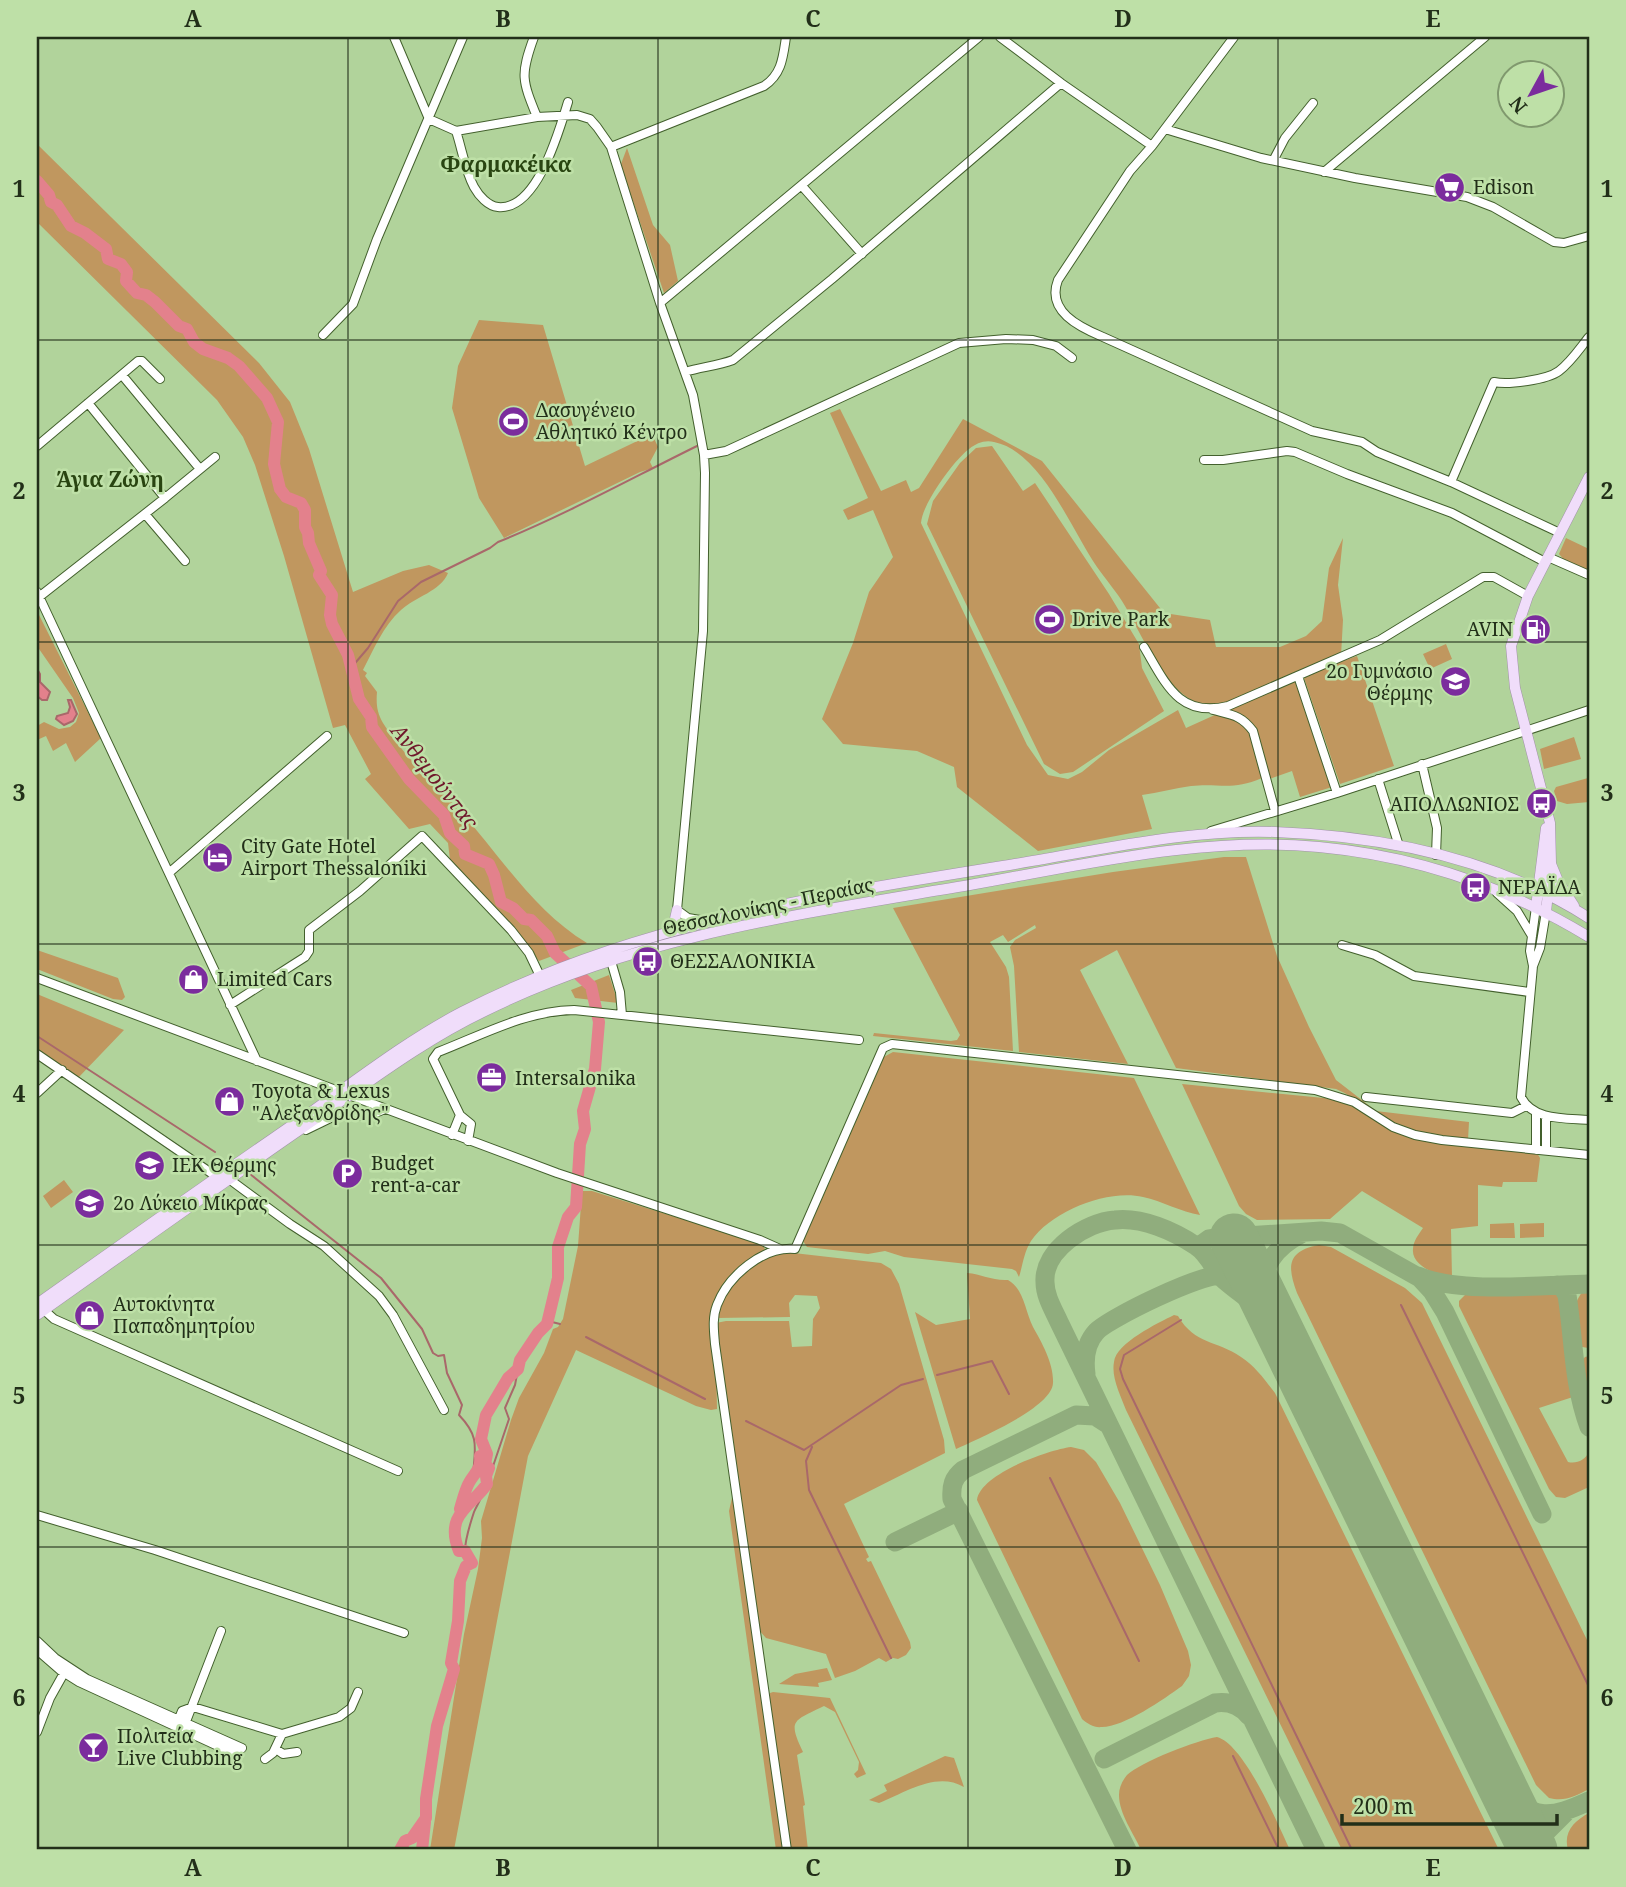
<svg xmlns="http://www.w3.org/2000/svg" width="1626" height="1887" font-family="'Noto Serif',serif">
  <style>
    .green { fill: #c0975f }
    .water { fill: #e3818c; stroke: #a9686a; stroke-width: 2 }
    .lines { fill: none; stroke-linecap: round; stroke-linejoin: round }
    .stream { stroke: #a9686a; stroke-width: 2 }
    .river { stroke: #e3818c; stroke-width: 12 }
    .taxiway { stroke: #90ad7d; stroke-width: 19 }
    .runway { stroke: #90ad7d; stroke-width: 49 }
    .minor-casing { stroke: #43602d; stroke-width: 10 }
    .major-casing { stroke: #a192a9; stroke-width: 11 }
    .minor { stroke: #fff; stroke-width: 8 }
    .major { stroke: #f0ddfa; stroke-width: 10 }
    .grid { fill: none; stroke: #222f19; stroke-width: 2; stroke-opacity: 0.55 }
    .labels { text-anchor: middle; stroke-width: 5; stroke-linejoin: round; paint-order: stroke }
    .poi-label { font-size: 19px; fill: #222f19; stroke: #bee0a7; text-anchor: start }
    .street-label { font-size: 19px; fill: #222f19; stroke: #bee0a7 }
    .neighbourhood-label { font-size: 21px; font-weight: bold; fill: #294511; stroke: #bee0a7 }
    .water-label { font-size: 21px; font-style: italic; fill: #6f182b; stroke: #bee0a7 }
    .neatline { fill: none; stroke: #222f19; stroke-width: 2.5 }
    .grid-label { font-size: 23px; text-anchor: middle; font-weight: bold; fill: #222f19 }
  </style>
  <rect width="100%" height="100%" fill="#b1d39b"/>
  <!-- green -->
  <path class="green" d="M37,144L259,363L290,402L309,449L353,592L403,571L429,565L448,573C441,591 415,597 401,610C383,626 374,649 363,670L367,673L365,676L377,692C376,704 377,713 383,723C404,757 434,783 461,812C501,857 535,912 587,943L539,961L514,928L450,860L448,843L430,824L409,829L365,779L371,774L345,725L333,728L284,556L255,465L243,437L217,400L37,222Z
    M627,148L653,225L670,245L678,281L664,293L623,172L621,164Z
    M479,320L543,325L585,466L652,434L658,447L650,462L653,468L640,472L504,538L479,498L452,408L458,366Z
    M840,409L881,491L906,480L911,492L919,488L963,419L1042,461L1164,613L1210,620L1216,647H1280L1306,636L1322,621L1329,568L1343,538L1338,585L1343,620L1341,656L1224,705C1209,706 1196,705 1184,695C1157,674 1142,635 1125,606C1117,592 1106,580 1097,567C1072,531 1041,451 994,442C977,438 965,452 954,464C943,477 922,507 921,523L1027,745L1048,775L1068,779L1082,772L1109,750L1178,710L1186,728L1217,714L1244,722L1251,732L1262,778C1232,791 1220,783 1191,786C1175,788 1158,793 1142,795L1152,829L1038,851L957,787L954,767L917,751L843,744L822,719L853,643L869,592L893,557L873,510L848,520L843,510L868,498L830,413Z
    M992,446L1023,491L1035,483L1109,594L1139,644L1142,668L1164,711L1073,772L1060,774L1044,764L927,524L933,501L960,463L976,448Z
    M1566,538L1589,549V572L1566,562L1559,554Z
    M37,611L101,738L75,762L66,743L53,751L46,736L37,740V726L44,722L59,729L70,727L76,722L79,713L73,698L37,646Z
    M1446,644L1452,659L1430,669L1423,654Z
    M1357,656L1394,766L1340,784L1303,675Z
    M1299,679L1332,787L1300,797L1292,771L1269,779C1261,750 1260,716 1225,710Z
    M1574,737L1581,759L1544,769L1540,749Z
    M1588,778L1589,802L1567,804L1557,801L1554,791L1556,787Z
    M1224,857H1246L1277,956L1309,1027L1336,1080L1376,1111L1469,1122L1468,1140C1446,1138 1418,1137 1397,1126C1376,1116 1358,1098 1336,1089L1176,1068L1117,950L1080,970L1128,1064L1019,1052L1014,966L1010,947L1015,940L1036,928L1035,925L1008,942L1003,935L990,942L1006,967L1009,977L1013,1051L873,1036L874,1033L951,1041L957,1040L960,1035L893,908L1113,872Z
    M37,950L118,978L125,997L122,1000L113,999L37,969Z
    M609,975L618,1003L575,998L571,990Z
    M37,994L124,1030L78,1078L37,1051Z
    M893,1052L1134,1078L1200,1215C1181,1212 1162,1201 1143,1197C1107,1189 1052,1211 1031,1241C1024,1252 1023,1264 1019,1277L1016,1271L1012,1269L904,1257L885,1251L868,1254L807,1247L803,1241L882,1058Z
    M1182,1084L1334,1099L1346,1101L1404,1136L1537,1153L1540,1158L1537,1182H1503L1502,1187L1478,1185V1226L1451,1229L1452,1277C1438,1276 1411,1266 1413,1249C1413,1241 1419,1234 1423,1228L1362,1191L1330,1219L1257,1220L1246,1214L1239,1206Z
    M64,1180L73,1192L51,1208L43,1196Z
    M582,1191H592L608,1196L763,1244L765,1250L715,1301L717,1409L711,1410L696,1406L576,1350L528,1456L454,1850H430L464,1634L478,1569L482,1538L481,1521L511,1420L519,1398L544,1353L553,1329L558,1327L563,1319L578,1246Z
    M1514,1223L1515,1238H1490V1224Z
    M1544,1223V1237L1520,1238V1224Z
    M1319,1245L1331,1247L1405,1288L1422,1303L1589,1644V1789C1575,1796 1565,1802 1549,1798L1536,1785L1297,1293C1287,1266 1287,1251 1319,1245Z
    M785,1252L881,1263L891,1269L899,1284L944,1440L945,1453L844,1504L869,1557L866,1559L868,1562L871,1561L910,1642L911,1648L906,1655L898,1659L893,1658L886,1662L879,1658L855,1671L835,1678L826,1654L766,1638L759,1630L718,1344L716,1323L726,1321H789L792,1347L812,1346L813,1319L820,1308L817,1296L795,1295L789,1303L790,1317L717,1318C722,1288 755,1257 785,1252Z
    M967,1273C982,1274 992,1281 1008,1280C1024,1289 1025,1311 1033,1327C1042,1343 1054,1364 1053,1383C1052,1408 977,1439 956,1449L915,1312L936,1325L970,1319Z
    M1560,1291L1564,1298L1569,1358L1576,1396L1539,1408L1568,1462C1577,1464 1585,1460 1589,1452V1487L1565,1498L1556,1497L1549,1489L1459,1306V1301L1467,1293Z
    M1583,1291H1589V1352L1588,1348L1577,1346C1569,1329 1571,1306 1583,1291Z
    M1174,1315L1178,1316C1195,1345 1217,1340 1241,1357C1255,1366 1265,1380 1275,1393L1499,1850H1342L1126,1410C1121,1396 1111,1378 1114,1362C1116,1343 1158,1323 1174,1315Z
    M1589,1356V1409L1579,1364L1585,1357Z
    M1071,1447L1084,1450L1096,1462L1120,1503L1160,1585L1188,1651L1191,1665L1189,1676L1182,1686C1164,1699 1124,1727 1102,1727C1094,1728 1088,1724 1082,1719L977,1500C980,1474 1048,1450 1071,1447Z
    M734,1489L783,1850H776L729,1511Z
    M827,1668L832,1680L818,1683L819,1687L779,1684L795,1674Z
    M773,1692L830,1698L866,1774L857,1778L854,1774L858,1770L859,1762L835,1712L824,1706C794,1721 787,1719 803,1752L797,1755L805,1805L803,1806L808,1850H789L768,1698L770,1693Z
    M1217,1737C1244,1744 1278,1824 1290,1850H1141C1134,1834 1119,1814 1119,1795C1119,1788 1122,1781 1127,1775C1141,1762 1197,1740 1217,1737Z
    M945,1756L954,1758L964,1787C937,1771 906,1792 879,1803L869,1800L887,1791L884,1785Z
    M1589,1813V1850H1568C1563,1832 1574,1821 1589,1813Z"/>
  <!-- water -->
  <path class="water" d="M37,669L40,674V682L50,692L47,700H42L37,696Z
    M68,700H71L77,714L73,721L64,725L56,719L57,716L68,713L70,707Z"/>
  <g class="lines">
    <!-- stream -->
    <path class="stream" d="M350,669L368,648L398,601L421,582L490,548L498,542C565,515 632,478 697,446
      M37,1036L215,1152
      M250,1174L381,1278L422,1329L433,1353L438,1356L444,1355L447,1373L462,1405L459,1415C480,1437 475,1447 473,1476
      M1401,1305L1589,1687
      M1181,1320L1124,1355L1120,1369L1123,1379L1352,1850
      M547,1324L552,1322L560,1324
      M586,1337L705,1399
      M937,1375L992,1361L1009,1394
      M746,1421L804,1450L901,1385L923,1379
      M812,1447L806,1461L809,1490L891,1658
      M1050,1478L1139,1661
      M487,1484L509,1419L505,1408L515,1385L518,1369
      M465,1551C465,1539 470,1524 474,1512C477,1504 482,1500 482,1491
      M1233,1756L1279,1850"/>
    <!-- river -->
    <path class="river" d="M37,181L49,195L51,202L57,205L71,226L85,233L106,249L108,259L121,264L127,272L126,281L137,293L146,295L155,302L179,326L187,329L194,342L203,349L228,358L239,366L267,398L278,422L274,464L280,489L286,497L301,503L305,510V527L308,533L309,543L321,571L319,575L332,595L330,615L332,624L348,655L359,699L371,717L372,727L409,779L444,815L450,833L464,846L465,854L489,864L494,875L501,902L513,908L524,919L531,920L547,936L555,953L591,986L599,1022L595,1069L583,1111L585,1129L580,1144L576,1207L568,1217L558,1247V1278L547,1324L538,1333L520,1360L518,1369L508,1378L486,1415L481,1439L487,1454L485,1464L489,1468L486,1476L487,1484C472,1506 444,1514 459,1551H465L472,1563L466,1566L460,1581L458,1621L451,1663L454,1669L437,1726L426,1799V1818L412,1838L405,1841L400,1850
      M460,1509C462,1502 464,1494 467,1487C472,1474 482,1471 480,1456
      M422,1850L425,1822"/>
    <!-- taxiway -->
    <path class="taxiway" d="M1198,1247L1209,1239L1216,1238L1321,1231L1340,1233L1420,1278L1432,1291L1445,1312L1542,1514
      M1418,1276C1460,1294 1542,1285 1589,1284
      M1557,1285L1563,1288L1567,1295C1574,1340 1573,1384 1589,1427
      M1263,1298C1260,1267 1275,1247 1301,1234
      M1288,1349C1276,1331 1263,1314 1248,1299C1239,1291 1227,1284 1219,1275C1212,1265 1207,1253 1196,1246C1174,1231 1142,1217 1115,1220C1086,1222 1043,1250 1045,1282C1045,1296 1053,1309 1059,1322L1316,1850
      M1086,1374C1084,1359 1085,1344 1096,1332C1107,1319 1204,1272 1220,1276
      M1109,1425L1095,1416L1076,1415L963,1470C953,1478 951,1486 952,1499L1127,1850
      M895,1542L959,1511
      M1104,1759L1215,1703C1229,1701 1240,1705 1249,1716
      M1504,1789C1534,1822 1552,1818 1589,1801
      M1538,1850L1545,1833L1565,1813"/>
    <!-- runway -->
    <path class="runway" d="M1234,1238L1533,1850"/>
    <defs>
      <path id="minor" d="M394,37L429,119L456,131L537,117L577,115L590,119L597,127L611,147L660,303L693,395L704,455L705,473L703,631L677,910L688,918L706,921
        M534,37C520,75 522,80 537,117
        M1000,37L1061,83L1152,146
        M1234,37L1152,146L1130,171L1058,280C1046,311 1079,327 1103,337L1312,431L1362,442L1377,452L1451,482L1560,533
        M1165,129L1261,158L1355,178L1467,197L1493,207L1554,242L1564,243L1589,236
        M456,131C462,149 465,171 474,187C479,196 488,206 498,207C537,211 559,131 568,102
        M611,147L764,86C782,74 783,57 786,37
        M1274,159L1285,138L1313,103
        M1324,172L1485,37
        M802,186L862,254
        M660,303L979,37
        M323,335L353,304L377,239L463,37
        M685,372C701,367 717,366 733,360L832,279L1061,83
        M122,375L200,469
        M37,446L138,361H142L160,379
        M704,455L726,451L959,343L1006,339L1033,340L1056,346L1072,358
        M1204,460H1223L1287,451L1295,452L1347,474L1452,513L1545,562
        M1451,482L1494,382C1508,385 1547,380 1559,371C1571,362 1580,348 1589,337
        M165,498L215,457
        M145,514L185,561
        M1548,557L1589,575
        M37,592L257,1061
        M39,597L165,498L88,403
        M1144,647C1166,684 1179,718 1228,706L1380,640L1483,577H1494L1528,596
        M1298,676L1337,793
        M1213,710C1232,715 1241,715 1253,731L1275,811
        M1422,764L1437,828L1436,855
        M1378,779L1399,846
        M1211,831L1337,793L1589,710
        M170,872L327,736
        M1497,893L1517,911L1532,936
        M1536,907L1530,951L1533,966L1521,1097C1533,1121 1566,1118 1589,1120
        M1342,945L1375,955L1414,976L1529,992
        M611,961L620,992L622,1015
        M1533,966L1540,948L1546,912
        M37,978L557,1173L760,1240L780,1249
        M230,1005L305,957L309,951V930L360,891L422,836L511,930L529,953L540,976
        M37,1054L217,1177
        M37,1093L62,1070
        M1366,1097L1512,1113L1526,1106
        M460,1115L471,1124L468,1141
        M1546,1116V1150
        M306,1130L343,1112L366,1117L385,1109
        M452,1135L460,1115L433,1059L438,1052C482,1035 525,1011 574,1010L859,1040
        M1536,1150V1113
        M229,1179L290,1224L324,1246L379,1296L393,1315L444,1410
        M44,1310L54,1319L398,1471
        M37,1515L155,1550L404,1633
        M37,1641L55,1658L87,1679L242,1748
        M37,1650L60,1670L79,1682L231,1752L242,1748
        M178,1721L182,1711L193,1707L282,1734
        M185,1724L221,1631
        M37,1732L50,1698L64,1673
        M276,1749L283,1754L297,1752
        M265,1759L273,1753L282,1734L339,1717L351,1708L358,1692
        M787,1850L715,1344C714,1331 712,1318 717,1305C728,1276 763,1246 795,1249L883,1048L892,1044L1315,1090L1354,1102L1393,1127L1415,1135L1442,1140L1589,1155"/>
      <path id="major" d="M1551,864L1558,881L1574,906
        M1536,907L1546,828
        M1546,912L1551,863L1550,823L1515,688L1511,646L1528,596L1589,477
        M667,931L674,923L677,910
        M37,1304C129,1239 221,1174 314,1110C362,1076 410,1039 462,1012C636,922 824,895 1015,864C1100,850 1188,829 1275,832C1383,836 1497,859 1589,918
        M37,1315C129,1250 221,1184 314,1120C369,1082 424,1040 485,1011C638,935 808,913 975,884C1088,864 1203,836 1319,847C1415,856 1507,887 1589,937"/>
    </defs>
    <!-- minor casing -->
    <use href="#minor" class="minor-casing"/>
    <!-- major casing -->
    <use href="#major" class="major-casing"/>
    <!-- minor -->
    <use href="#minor" class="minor"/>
    <!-- major -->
    <use href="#major" class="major"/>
  </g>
  <!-- grid -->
  <path class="grid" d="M348,37V1850M658,37V1850M968,37V1850M1278,37V1850M37,340H1589M37,642H1589M37,944H1589M37,1245H1589M37,1547H1589"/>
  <!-- icons -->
  <defs>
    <symbol id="supermarket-disc" viewBox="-11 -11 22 22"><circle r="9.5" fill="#7b2c9d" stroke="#bee0a7"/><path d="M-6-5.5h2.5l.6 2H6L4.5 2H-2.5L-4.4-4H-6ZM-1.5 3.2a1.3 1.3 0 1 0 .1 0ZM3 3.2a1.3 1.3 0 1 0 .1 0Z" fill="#fff"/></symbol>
    <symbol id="stadium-disc" viewBox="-11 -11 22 22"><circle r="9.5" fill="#7b2c9d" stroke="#bee0a7"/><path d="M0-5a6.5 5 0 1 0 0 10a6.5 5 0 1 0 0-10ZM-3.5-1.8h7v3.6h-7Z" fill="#fff"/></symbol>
    <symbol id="fuel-disc" viewBox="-11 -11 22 22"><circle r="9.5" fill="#7b2c9d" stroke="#bee0a7"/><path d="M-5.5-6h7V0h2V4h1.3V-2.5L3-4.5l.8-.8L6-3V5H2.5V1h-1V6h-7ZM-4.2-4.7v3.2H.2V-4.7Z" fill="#fff"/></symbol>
    <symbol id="school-disc" viewBox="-11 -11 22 22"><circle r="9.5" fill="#7b2c9d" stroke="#bee0a7"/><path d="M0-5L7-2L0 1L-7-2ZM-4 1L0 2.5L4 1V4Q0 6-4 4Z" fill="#fff"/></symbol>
    <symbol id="bus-disc" viewBox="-11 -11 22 22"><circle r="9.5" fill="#7b2c9d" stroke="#bee0a7"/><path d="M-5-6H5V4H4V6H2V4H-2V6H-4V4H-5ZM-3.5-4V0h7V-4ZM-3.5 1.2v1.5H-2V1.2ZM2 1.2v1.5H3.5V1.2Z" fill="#fff"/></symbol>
    <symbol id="hotel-disc" viewBox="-11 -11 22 22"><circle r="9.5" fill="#7b2c9d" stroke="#bee0a7"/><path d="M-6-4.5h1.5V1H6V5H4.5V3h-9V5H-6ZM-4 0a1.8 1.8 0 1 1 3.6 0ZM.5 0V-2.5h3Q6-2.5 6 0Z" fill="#fff"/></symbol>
    <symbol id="shop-disc" viewBox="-11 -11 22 22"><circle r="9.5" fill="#7b2c9d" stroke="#bee0a7"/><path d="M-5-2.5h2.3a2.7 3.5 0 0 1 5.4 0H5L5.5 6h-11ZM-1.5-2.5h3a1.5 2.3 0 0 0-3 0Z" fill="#fff"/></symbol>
    <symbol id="office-disc" viewBox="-11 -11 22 22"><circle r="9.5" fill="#7b2c9d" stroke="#bee0a7"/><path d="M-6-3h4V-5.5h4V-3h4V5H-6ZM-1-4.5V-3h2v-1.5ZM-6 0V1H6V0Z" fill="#fff"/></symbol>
    <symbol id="parking-disc" viewBox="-11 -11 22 22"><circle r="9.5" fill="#7b2c9d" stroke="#bee0a7"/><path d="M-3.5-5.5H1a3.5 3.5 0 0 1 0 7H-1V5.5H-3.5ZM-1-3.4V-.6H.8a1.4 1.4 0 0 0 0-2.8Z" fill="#fff"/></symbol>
    <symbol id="bar-disc" viewBox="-11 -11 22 22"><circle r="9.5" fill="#7b2c9d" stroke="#bee0a7"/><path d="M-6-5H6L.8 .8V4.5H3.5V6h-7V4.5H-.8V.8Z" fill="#fff"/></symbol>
  </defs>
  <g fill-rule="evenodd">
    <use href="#supermarket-disc" x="1432" y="170" width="35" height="35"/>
    <use href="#stadium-disc" x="496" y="404" width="35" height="35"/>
    <use href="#stadium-disc" x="1032" y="602" width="35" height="35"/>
    <use href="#fuel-disc" x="1518" y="612" width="35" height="35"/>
    <use href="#school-disc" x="1438" y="664" width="35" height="35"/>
    <use href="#bus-disc" x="1524" y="786" width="35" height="35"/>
    <use href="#hotel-disc" x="200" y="840" width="35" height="35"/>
    <use href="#bus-disc" x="1458" y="870" width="35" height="35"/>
    <use href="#bus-disc" x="630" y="944" width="35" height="35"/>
    <use href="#shop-disc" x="176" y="962" width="35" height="35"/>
    <use href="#office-disc" x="474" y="1060" width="35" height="35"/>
    <use href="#shop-disc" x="212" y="1084" width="35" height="35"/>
    <use href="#school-disc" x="132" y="1148" width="35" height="35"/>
    <use href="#parking-disc" x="330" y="1156" width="35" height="35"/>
    <use href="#school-disc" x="72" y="1186" width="35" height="35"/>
    <use href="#shop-disc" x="72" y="1298" width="35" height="35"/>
    <use href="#bar-disc" x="76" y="1730" width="35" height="35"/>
  </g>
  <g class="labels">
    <!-- poi labels -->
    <g class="poi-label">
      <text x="1473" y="194">Edison</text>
      <text x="536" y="417">Δασυγένειο<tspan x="536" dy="22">Αθλητικό Κέντρο</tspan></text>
      <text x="1072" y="626">Drive Park</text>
      <text x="1513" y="636" text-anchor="end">AVIN</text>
      <text x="1433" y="678" text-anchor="end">2ο Γυμνάσιο<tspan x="1433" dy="22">Θέρμης</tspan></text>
      <text x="1519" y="811" text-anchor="end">ΑΠΟΛΛΩΝΙΟΣ</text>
      <text x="241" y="853">City Gate Hotel<tspan x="241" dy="22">Airport Thessaloniki</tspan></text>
      <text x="1498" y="894">ΝΕΡΑΪΔΑ</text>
      <text x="670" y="968">ΘΕΣΣΑΛΟΝΙΚΙΑ</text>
      <text x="217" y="986">Limited Cars</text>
      <text x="515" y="1085">Intersalonika</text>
      <text x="252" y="1098">Toyota &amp; Lexus<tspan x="252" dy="22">"Αλεξανδρίδης"</tspan></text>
      <text x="371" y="1170">Budget<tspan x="371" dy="22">rent-a-car</tspan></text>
      <text x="172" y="1172">ΙΕΚ Θέρμης</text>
      <text x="113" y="1210">2ο Λύκειο Μίκρας</text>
      <text x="113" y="1311">Αυτοκίνητα<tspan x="113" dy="22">Παπαδημητρίου</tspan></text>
      <text x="117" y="1743">Πολιτεία<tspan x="117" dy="22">Live Clubbing</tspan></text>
    </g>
    <!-- street labels -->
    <g class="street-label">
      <text transform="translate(768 906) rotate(-12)" y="7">Θεσσαλονίκης - Περαίας</text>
    </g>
    <!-- neighbourhood labels -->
    <g class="neighbourhood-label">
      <text x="506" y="172">Φαρμακέικα</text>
      <text x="110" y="487">Άγια Ζώνη</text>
    </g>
    <!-- water labels -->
    <g class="water-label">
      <text transform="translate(434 776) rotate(52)" y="7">Ανθεμούντας</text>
    </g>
  </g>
  <!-- border -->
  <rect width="1626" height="1887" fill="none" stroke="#bee0a7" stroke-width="77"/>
  <!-- north arrow -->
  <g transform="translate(1531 94) rotate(230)"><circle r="33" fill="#bee0a7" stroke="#80996e" stroke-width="2"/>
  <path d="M0-5L12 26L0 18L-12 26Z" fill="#7b2c9d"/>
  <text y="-10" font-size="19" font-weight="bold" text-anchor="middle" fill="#222f19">N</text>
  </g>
  <!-- scale -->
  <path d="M1342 1814v10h215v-10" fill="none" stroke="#222f19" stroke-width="3.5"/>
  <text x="1353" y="1814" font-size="21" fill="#222f19" stroke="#bee0a7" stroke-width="5" paint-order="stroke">200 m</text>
  <rect x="38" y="38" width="1550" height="1810" class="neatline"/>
  <g class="grid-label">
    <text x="193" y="27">A</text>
    <text x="503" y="27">B</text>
    <text x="813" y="27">C</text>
    <text x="1123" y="27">D</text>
    <text x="1433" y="27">E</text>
    <text x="19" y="197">1</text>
    <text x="1607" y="197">1</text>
    <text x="19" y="499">2</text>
    <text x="1607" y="499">2</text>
    <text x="19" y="801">3</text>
    <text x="1607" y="801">3</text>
    <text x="19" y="1102">4</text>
    <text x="1607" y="1102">4</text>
    <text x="19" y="1404">5</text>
    <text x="1607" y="1404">5</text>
    <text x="19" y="1706">6</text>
    <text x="1607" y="1706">6</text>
    <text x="193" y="1876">A</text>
    <text x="503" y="1876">B</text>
    <text x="813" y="1876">C</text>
    <text x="1123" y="1876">D</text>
    <text x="1433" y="1876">E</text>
  </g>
</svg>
